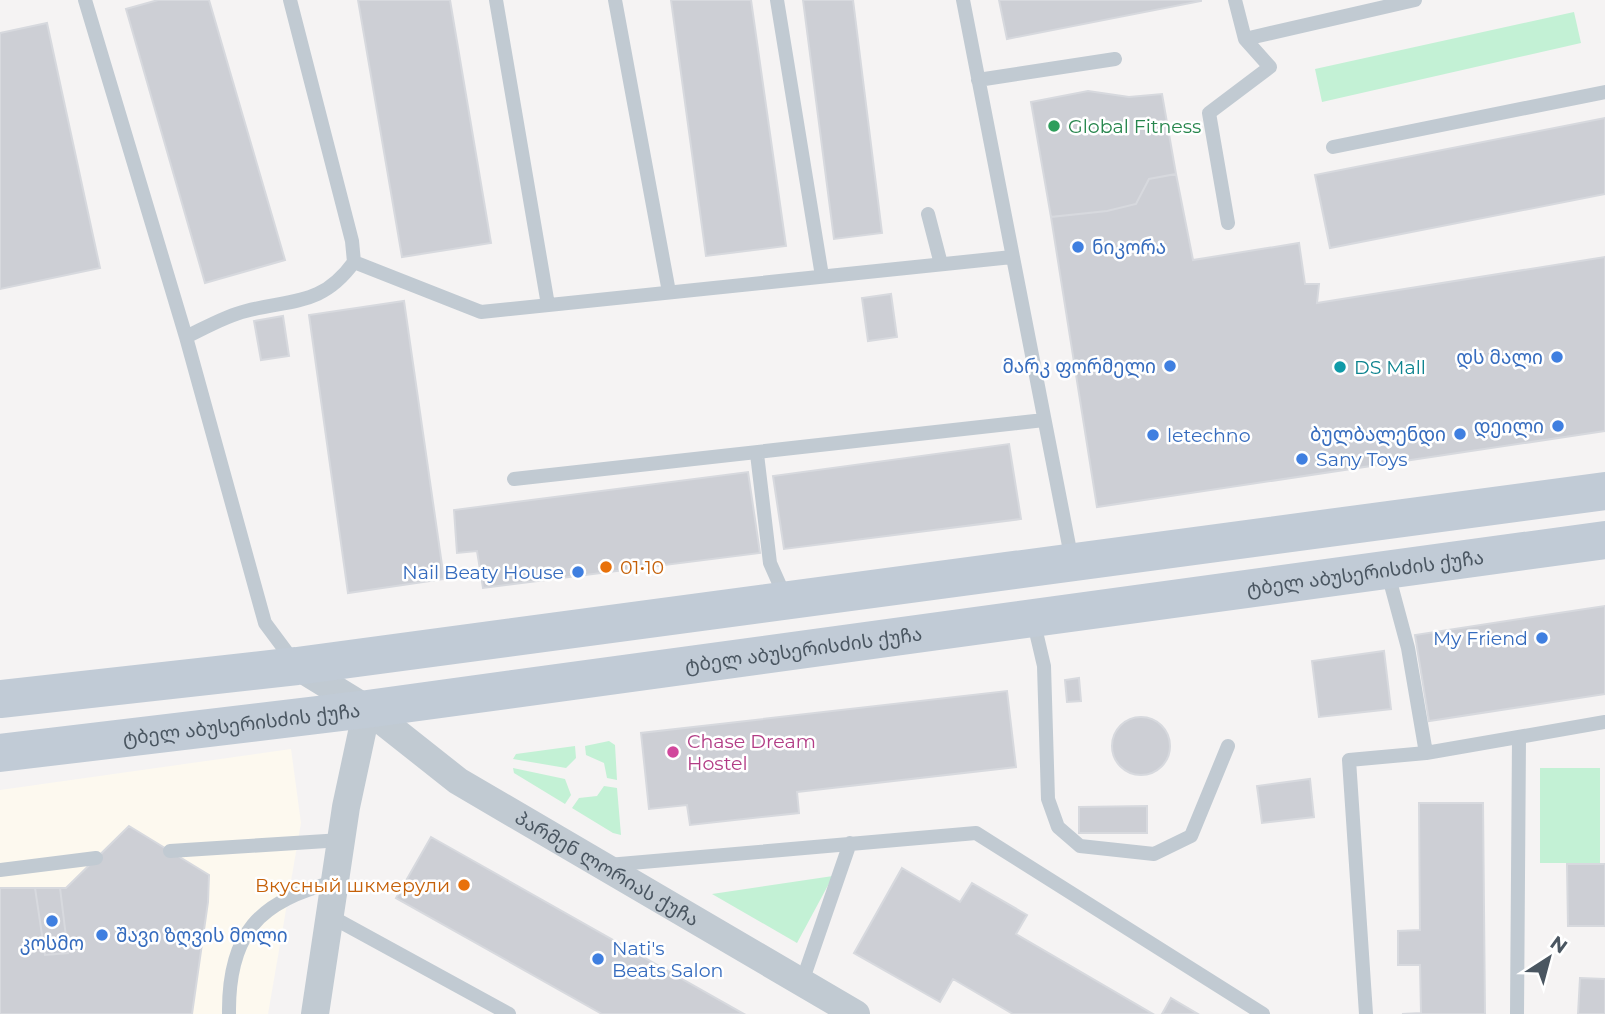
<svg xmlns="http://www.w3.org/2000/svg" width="1605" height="1014" font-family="Montserrat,'Noto Sans Georgian',sans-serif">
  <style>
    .commercial { fill: #fdf9ef }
    .green { fill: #c3f1d5 }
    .building { fill: #cdcfd5; stroke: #d7d9de; stroke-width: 2 }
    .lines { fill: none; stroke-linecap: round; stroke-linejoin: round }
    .service { stroke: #c1cad2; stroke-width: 14 }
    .minor { stroke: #c1cad2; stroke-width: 28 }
    .secondary { stroke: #c1cbd6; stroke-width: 38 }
    .leisure-dot { fill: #2e9e5b; stroke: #fff; stroke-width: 2.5 }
    .shop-dot { fill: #3f7fe0; stroke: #fff; stroke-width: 2.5 }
    .culture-dot { fill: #0f9aa8; stroke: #fff; stroke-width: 2.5 }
    .food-dot { fill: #e8710a; stroke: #fff; stroke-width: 2.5 }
    .hotel-dot { fill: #d1479c; stroke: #fff; stroke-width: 2.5 }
    .labels { text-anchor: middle; stroke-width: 5; stroke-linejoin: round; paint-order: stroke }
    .leisure-label { font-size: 19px; fill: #27864d; stroke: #fff; text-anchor: start }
    .shop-label { font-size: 19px; fill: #366cbe; stroke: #fff; text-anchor: end }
    .culture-label { font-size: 19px; fill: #0d838f; stroke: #fff; text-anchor: start }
    .food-label { font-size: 19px; fill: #c56008; stroke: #fff; text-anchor: start }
    .street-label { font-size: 19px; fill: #4a5661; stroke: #fff }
    .hotel-label { font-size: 19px; fill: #b23c85; stroke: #fff; text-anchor: start }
  </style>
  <rect width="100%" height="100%" fill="#f5f3f3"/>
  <!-- commercial -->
  <path class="commercial" d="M291,749L301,823L268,1014H0V790Z"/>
  <!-- green -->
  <path class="green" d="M1574,12L1581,43L1322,102L1315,69Z
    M609,741L615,745L617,780L607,778L604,763L586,755L585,746Z
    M575,746L576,758L566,768L513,759L516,754Z
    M513,768L565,779L571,795L565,804L514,773Z
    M1540,768H1600V863H1540Z
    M604,786L617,788L621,835L613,833L572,808L579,798L597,796Z
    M833,876L797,943L712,894Z"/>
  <!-- building -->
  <path class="building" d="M158,0H209L285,260L205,283L126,9Z
    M358,0H450L491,243L402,257Z
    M671,0H751L786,246L706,256Z
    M803,0H853L882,233L834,239Z
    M999,0H1201V1L1007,39Z
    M47,23L100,268L0,289V33Z
    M1088,91L1129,97L1162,94L1176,174L1149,179L1136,204L1107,211L1051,217L1031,102Z
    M1605,118V194L1330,248L1315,175Z
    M1176,174L1193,260L1299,243L1305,284H1319L1317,303L1605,257V431L1097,507L1051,217L1107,211L1136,204L1149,179Z
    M891,294L897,337L868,341L862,298Z
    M404,301L444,579L348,593L309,315Z
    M283,316L289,356L261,360L254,321Z
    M1009,444L1021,519L784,549L773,476Z
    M748,472L760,553L483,588L477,551L457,553L454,510Z
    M1605,606V694L1429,721L1415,635Z
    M1384,651L1391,709L1319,717L1312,661Z
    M1079,678L1081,701L1067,702L1065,680Z
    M1007,691L1016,767L797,792L799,813L690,825L687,805L649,809L641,733Z
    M1112 746a29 29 0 1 1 58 0a29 29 0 1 1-58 0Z
    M1310,779L1314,817L1262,823L1257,786Z
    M1419,803H1483L1485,1014H1402L1421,1013L1420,965H1398V931L1420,930Z
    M1147,806V833H1079V807Z
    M129,826L209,875L208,902L192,1014H0V888H66Z
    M431,837L744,1014H602L396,898Z
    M1567,864H1605V926H1568Z
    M902,868L960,902L972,883L1027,915L1016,934L1153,1014H1013L953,979L940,1002L854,953Z
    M35,888H60L68,953L45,955Z
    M1580,978L1605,979V1014H1578Z
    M1171,998L1198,1014H1162Z"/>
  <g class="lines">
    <!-- service -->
    <path class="service" d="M85,0L186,337L265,623L294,662
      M496,0L548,305
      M615,0L669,292
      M777,0L822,276
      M963,0L1072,561
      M1245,39L1415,0
      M978,80L1115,59
      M1333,147L1605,92
      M928,214L941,264
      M1228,223L1209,113L1270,67L1245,39L1235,0
      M354,262L481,312L1012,257
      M186,337C205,328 225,316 246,311C293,299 322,306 354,262L352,241L290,0
      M757,454L770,563L786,599
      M514,479L1044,420
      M1387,570L1408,648L1426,753
      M1033,619L1044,666L1048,799L1058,827L1080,846L1154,854L1191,836L1228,746
      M170,851L342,840
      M608,865L976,833L1263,1014
      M0,870L96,858
      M330,916L509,1014
      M802,982L850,843
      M229,1014C228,934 259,900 335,882
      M1366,1014L1349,760L1426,753L1605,722
      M1517,1014L1519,738"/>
    <!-- minor -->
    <g class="minor">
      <path id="s1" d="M297,666L367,709L458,781L856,1014"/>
      <path d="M315,1014L346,807L367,709"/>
    </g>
    <!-- secondary -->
    <g class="secondary">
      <path d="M0,699L297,666L1605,491"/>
      <path id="s2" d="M0,753L367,709L1605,540"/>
    </g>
  </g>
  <!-- markers -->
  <circle class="leisure-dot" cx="1054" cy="126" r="7"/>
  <g class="shop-dot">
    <circle cx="1078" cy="247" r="7"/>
    <circle cx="1557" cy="357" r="7"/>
    <circle cx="1170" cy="366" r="7"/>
    <circle cx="1558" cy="426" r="7"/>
    <circle cx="1460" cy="434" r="7"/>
    <circle cx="1153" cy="435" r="7"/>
    <circle cx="1302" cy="459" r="7"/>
    <circle cx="578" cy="572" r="7"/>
    <circle cx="1542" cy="638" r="7"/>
    <circle cx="52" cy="921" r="7"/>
    <circle cx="102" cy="935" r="7"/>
    <circle cx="598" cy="959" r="7"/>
  </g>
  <circle class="culture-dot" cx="1340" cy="367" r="7"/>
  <g class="food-dot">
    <circle cx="606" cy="567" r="7"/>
    <circle cx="464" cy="885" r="7"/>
  </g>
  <circle class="hotel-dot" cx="673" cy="752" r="7"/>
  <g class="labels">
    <!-- leisure labels -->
    <g class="leisure-label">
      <text x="1068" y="133">Global Fitness</text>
    </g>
    <!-- shop labels -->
    <g class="shop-label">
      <text x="1092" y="254" text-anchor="start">ნიკორა</text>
      <text x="1543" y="364">დს მალი</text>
      <text x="1156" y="373">მარკ ფორმელი</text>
      <text x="1544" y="433">დეილი</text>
      <text x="1446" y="441">ბულბალენდი</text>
      <text x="1167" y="442" text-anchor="start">letechno</text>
      <text x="1316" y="466" text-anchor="start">Sany Toys</text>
      <text x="564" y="579">Nail Beaty House</text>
      <text x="1528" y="645">My Friend</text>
      <text x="116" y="942" text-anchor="start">შავი ზღვის მოლი</text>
      <text x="52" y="950" text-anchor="middle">კოსმო</text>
      <text x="612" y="955" text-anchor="start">Nati's<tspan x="612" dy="22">Beats Salon</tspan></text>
    </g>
    <!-- culture labels -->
    <g class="culture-label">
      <text x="1354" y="374">DS Mall</text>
    </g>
    <!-- food labels -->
    <g class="food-label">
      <text x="620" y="574">01•10</text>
      <text x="450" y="892" text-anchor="end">Вкусный шкмерули</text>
    </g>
    <!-- street labels -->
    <g class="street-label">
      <text dy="7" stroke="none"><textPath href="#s2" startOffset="1377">ტბელ აბუსერისძის ქუჩა</textPath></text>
      <text dy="7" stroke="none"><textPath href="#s2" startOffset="810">ტბელ აბუსერისძის ქუჩა</textPath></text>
      <text dy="7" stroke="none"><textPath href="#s2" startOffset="243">ტბელ აბუსერისძის ქუჩა</textPath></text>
      <text dy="7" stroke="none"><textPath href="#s1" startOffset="371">პარმენ ლორიას ქუჩა</textPath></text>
    </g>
    <!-- hotel labels -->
    <g class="hotel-label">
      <text x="687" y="748">Chase Dream<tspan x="687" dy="22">Hostel</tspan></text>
    </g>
  </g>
  <!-- north arrow -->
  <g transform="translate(1549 958) rotate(36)" stroke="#ffffff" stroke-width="5" paint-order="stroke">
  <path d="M0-5L12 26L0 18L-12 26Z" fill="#4a5661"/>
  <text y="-10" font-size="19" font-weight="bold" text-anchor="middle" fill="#4a5661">N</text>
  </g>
</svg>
